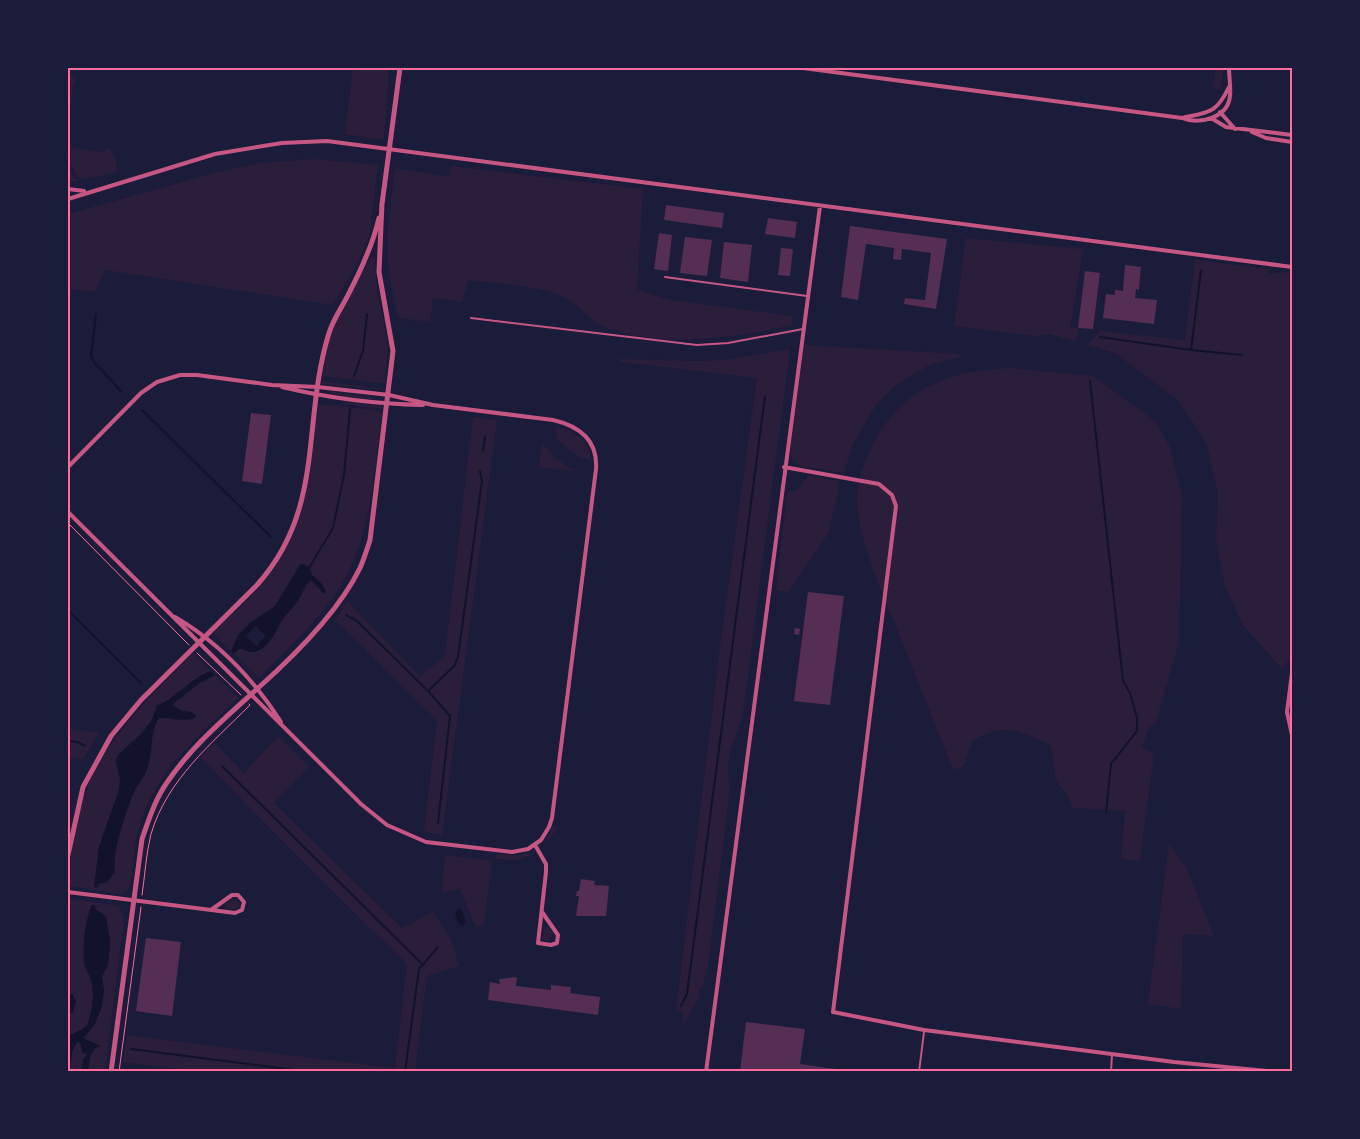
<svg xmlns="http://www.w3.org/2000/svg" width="1360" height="1139" font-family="Helvetica,sans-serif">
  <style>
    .green { fill: #2a1e3b }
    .water { fill: #12122b; fill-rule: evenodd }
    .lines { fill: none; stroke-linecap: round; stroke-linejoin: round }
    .stream { stroke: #12122b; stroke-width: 2 }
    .building { fill: #542f53 }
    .path { stroke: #ff6b9d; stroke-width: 1 }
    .service { stroke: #c65784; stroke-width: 2 }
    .minor { stroke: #c65784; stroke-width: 4 }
    .tertiary { stroke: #c65784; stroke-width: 5 }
    .neatline { fill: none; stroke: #ff6b9d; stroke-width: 2 }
  </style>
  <rect width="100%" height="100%" fill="#1b1b3a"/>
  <!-- green -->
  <path class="green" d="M353,68H389L384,140L345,134Z
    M1216,68H1223L1221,90L1213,88Z
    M68,73L76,79L73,86L68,127L69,76Z
    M68,139L73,148L100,152L109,148L116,160L117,172L86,179L77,177L68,155Z
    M316,159L378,165L370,233L358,263L333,305L105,270L95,292L68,289V214L218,172L259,163Z
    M68,165C75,188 86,179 103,179L70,182L68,181Z
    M451,166L643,189L637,290L671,300L793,316L792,325C734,338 664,348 607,328C591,323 579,304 564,297C538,285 498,284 469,280L462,302L433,298L430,322L399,318C381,259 388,227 395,168L449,177Z
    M966,238L1083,249L1070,327L1078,328V335L1074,341L1049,334L1035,336L954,326Z
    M373,257L375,260L377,290L388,343L385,384L322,376L331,332L370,258Z
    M1195,260L1269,269V274L1280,272L1292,273V656L1282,669L1242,624L1224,583L1216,539L1218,493L1206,442L1178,400L1115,353L1087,345L1100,331L1185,340Z
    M804,345L961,354L959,357L929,365L895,386L876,405L852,446L844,473L800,466L792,459L790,448Z
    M790,349L744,706C739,739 723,750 730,787L709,960L703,986L699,990L700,997L683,1024V1012L676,1010L720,647L757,378L621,362L617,359L700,361L726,360Z
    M1012,368L1093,376L1155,421L1170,447L1182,496L1179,642L1156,722L1149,728L1142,747L1154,754L1140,861L1121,859L1125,811L1072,808C1069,790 1058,789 1056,778C1052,764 1056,759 1049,744C1016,731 1005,722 972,741L964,766L953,770C934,722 915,674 896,626C881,591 856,533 857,496C858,478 866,458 874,442C906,385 950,371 1012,368Z
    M321,381L386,389L385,390L322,384Z
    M329,391L373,397L374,400L332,394Z
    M344,402L381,406L383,409L342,404Z
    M318,404L374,410L382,413C374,477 371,546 332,599C310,628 284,653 259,678L234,653L240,648L257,651C271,642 274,630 283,618C288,612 294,606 298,600C302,593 304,584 311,580L324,594L322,584L312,575L311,570L300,564L275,607L251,622L239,634L231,651L213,633C232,613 256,595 272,572C309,523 311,463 318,404Z
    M473,417L497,420L442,835L424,832L437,720L335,620L347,601L420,676L445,656Z
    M555,427C575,430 588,440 591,460L579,457L557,440Z
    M542,444L552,453L551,455L574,471L539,467Z
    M808,475L838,481V494L828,534L788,592L776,591L787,492L799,489Z
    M193,653L211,671C193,677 169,705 157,705L152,720L142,733L118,755L116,762L120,780L119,790L99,847L94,887L115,872C112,849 126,811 135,790C138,784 144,777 146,770C151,752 149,735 159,718H170L178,721L192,712L182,711L172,705L198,684L215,675L238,698C201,733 159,768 142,818C140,825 137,832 136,840C133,853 134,883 126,893L120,894L71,886C66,876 70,861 72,849C82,759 134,714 193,653Z
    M68,729L99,733L83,759L68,757Z
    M278,736L309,767L274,803L402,928L433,912L452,941L459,966L427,976L415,1071L200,1072L123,1062L127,1035L395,1068L407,964L322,881L200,757L215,743L244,773Z
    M553,826L557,828L544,848Z
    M1169,844L1186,867L1214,936L1183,934L1181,1009L1148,1004Z
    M528,853L535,854L516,860L495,859L496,854L517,855Z
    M445,855L492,861L484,925L476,927L460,889L442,892Z
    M77,899L117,906L121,910L124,919L105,1071H88L90,1056L97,1047L96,1043L87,1042L83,1038L90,1031L104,991L102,976L108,965L110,942L106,916L92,907L84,935V965L92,980L93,1006L87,1026L73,1034H68V900Z
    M233,899L239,902V907L234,909L226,908V904Z
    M544,927H548L553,933L550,941H545L543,938Z
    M77,1042H80L83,1054L88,1052L83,1060L82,1071L70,1072L72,1052Z"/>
  <!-- water -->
  <path class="water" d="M301,564L308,566L312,575L322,584L326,592L324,594L311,580C305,584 303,593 299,599C294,607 287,613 282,620C275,632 268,652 251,652C247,652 244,649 241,648L234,653L231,651L239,634L251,622L275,606ZM256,626L266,636L256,646L245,636Z
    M211,671L215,675L198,684L172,705L182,711L192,712L196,716L193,719C180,721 172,718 159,718C149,734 154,749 148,766C146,775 139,782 135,790C126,811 112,850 115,872L107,882L99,884L98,888L94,887L99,847L119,790L120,780L116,762L118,755L142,733L152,720L157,705C168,705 193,676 211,671Z
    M92,905H95L96,910L106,916L110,942L108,965L102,976L104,991L102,1006L95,1024L83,1038L101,1046L95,1048L90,1056L88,1071H82L83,1060L88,1053L83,1054L80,1043L77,1042L72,1052L70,1071H68V1034H73L87,1026C92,1012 95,995 91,980C90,975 86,970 85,966C81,953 86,915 92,905Z
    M458,909H461L466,922L462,925L459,924L455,915Z
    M72,993L76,1001L73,1012L69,1014L68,997Z"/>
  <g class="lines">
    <!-- stream -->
    <path class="stream" d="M96,314L91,356L94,362L122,392
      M1100,337L1191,350L1242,355
      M1191,350L1201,270
      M354,376L363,351L367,314
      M1090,381L1123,681L1130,693L1137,718V731L1111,764L1106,813
      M142,410L271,537
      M483,451L485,436
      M309,568L333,528L344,475L350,409
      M68,610L141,683
      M346,615L357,621L428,691L450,716L438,823
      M429,690L454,666L458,657L482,481L480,471
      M68,741L77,742L85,746
      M222,766L422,964
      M681,1006L687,994L765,396
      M131,1049L311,1072
      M405,1072L419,969L438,947"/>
  </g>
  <!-- building -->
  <path class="building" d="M666,205L724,213L722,228L664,220Z
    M768,218L797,222L795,238L765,234Z
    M850,226L947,239L936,309L904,304L905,298L925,300L931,253L902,249L901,260L893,259L894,248L866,244L858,300L841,297Z
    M659,233L672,235L668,271L654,269Z
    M685,237L712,240L707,276L680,273Z
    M724,242L752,245L748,282L720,278Z
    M781,248L793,249L790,276L778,275Z
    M1125,265L1141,267L1139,290L1136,289L1135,298L1157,300L1154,324L1103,318L1106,294L1115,295V290L1123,291Z
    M1085,271L1100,273L1093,329L1078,328Z
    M251,413L271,415L262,484L242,481Z
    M808,592L844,596L830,705L794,701Z
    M795,628L800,629L799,635L794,634Z
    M581,879L595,881L594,885L609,886L606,916H576L579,896H576L577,891H579Z
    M146,938L181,942L172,1016L136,1011Z
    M517,977L516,986L551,990V985L571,987L570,993L600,997L598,1015L488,1000L490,982L500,984L499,979Z
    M746,1022L805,1029L800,1064L836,1069V1072H740Z"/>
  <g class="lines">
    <!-- path -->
    <path class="path" d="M68,523L189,645
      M197,653L241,695
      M142,895C145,875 146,854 151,834C167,780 211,744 250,705L249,704
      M119,1072L141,907"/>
    <!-- service -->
    <path class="service" d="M665,277L807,296
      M471,318L697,345L728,343L803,329
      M919,1072L924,1032
      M1111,1072L1112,1054"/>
    <!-- minor -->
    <path class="minor" d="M803,68L1182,118C1199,125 1228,118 1230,96C1231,87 1229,77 1229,68
      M1220,112L1235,129
      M1182,118C1209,112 1216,114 1229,87
      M1211,118L1226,127L1292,135
      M1252,132L1266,138L1292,142
      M68,189L84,191
      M68,199L215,154L282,143L327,141L1292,267
      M282,387C328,398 375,404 423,405
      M68,467L141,393L157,382L180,375H197L272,385L318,387L389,395L433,405L553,420C579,426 598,440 596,469L552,818L549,827L541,840L528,849L512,852L426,842L387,825L361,804L68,512
      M784,467L879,484L892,495L896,506L833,1012L924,1030L1174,1062L1278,1072
      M175,617C218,642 254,680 281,722
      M1292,673L1287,712L1292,735
      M535,845L546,864V872L538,943L551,945L557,943L558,935L542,912
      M68,892L235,913L242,910L244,902L238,895H232L211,910
      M706,1072L820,206"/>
    <!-- tertiary -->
    <path class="tertiary" d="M382,204L400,68
      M68,855L83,787L111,736L141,700L257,585C326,508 301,423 329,333C333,320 342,307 348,295C361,270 373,245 379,218
      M111,1072L142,839C149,819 155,799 168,781C192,746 226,717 257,689C293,657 339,611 360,568C364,559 367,549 370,540L393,351L379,272L382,203"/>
  </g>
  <!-- border -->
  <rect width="1360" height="1139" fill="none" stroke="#1b1b3a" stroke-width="138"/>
  <rect x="69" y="69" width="1222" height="1001" class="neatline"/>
</svg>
